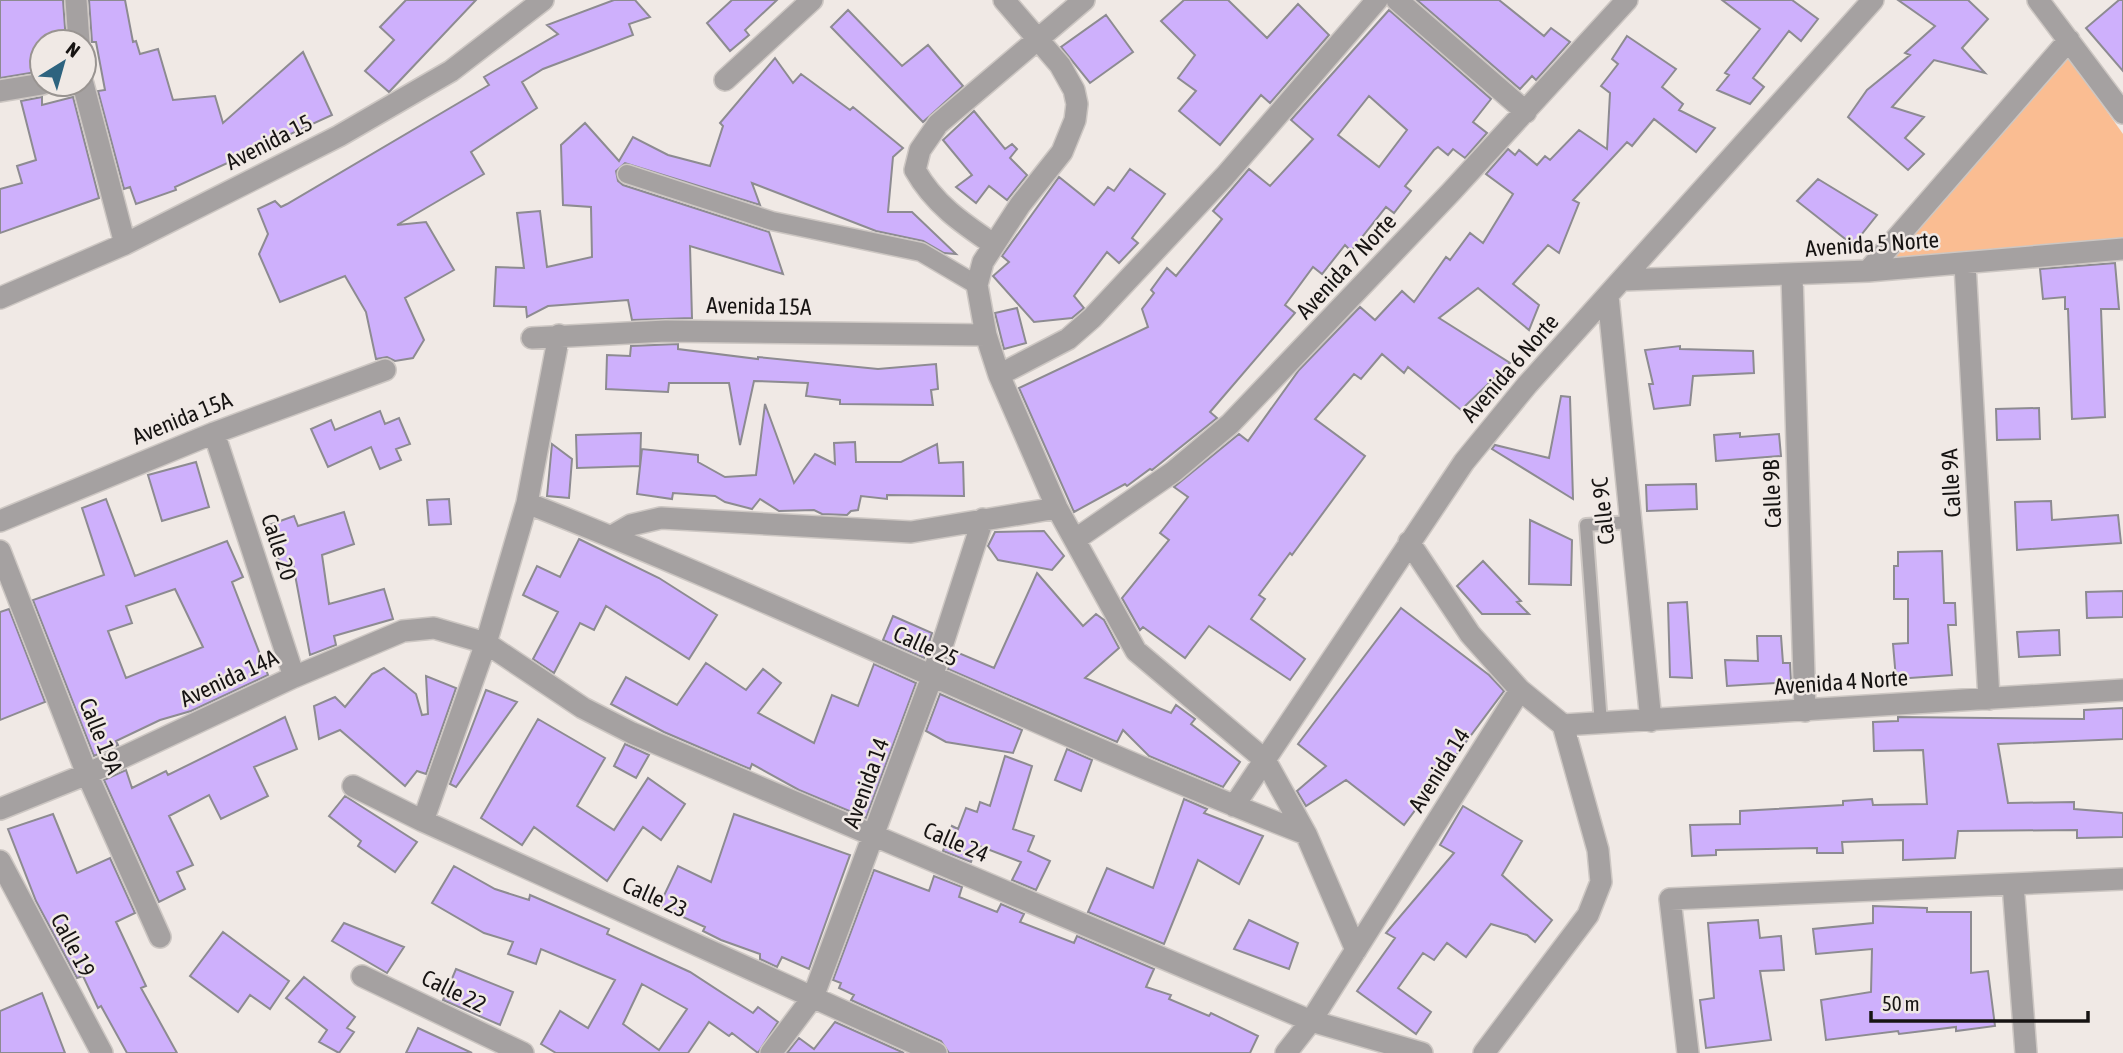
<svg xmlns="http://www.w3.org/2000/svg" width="2123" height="1053" font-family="'Asap Condensed',sans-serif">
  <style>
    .green { fill: #fabd92 }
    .building { fill: #ceb0fc; stroke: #8d8b91; stroke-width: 2; fill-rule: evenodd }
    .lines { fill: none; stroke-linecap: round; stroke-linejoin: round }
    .service-casing { stroke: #cdc7c3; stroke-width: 16 }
    .pedestrian-casing { stroke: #cdc7c3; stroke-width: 21 }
    .minor-casing { stroke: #cdc7c3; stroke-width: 24 }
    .service { stroke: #a5a1a1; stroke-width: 12 }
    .pedestrian { stroke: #a5a1a1; stroke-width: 18 }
    .minor { stroke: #a5a1a1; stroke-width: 21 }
    .labels { text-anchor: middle; stroke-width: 5; stroke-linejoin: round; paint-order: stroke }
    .street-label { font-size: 23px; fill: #171413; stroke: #f0e9e5 }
  </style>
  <rect width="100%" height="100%" fill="#f0e9e5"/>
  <!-- green -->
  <path class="green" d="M2069,58L2123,134V238L1891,260Z"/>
  <!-- building -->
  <path class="building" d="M0,0H63L66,42H42V71L0,78Z
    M89,0H125L133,42L136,41L140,54L158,49L173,100L215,96L223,123L303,52L332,115L175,187L176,190L136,204L130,187L124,189L98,91L105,90L96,42H92Z
    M406,0H476L389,92L365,71L394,40L380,27Z
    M614,0H635L650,17L629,24L633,35L543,69L522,82L537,108L471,152L484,174L397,225L426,222L454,270L405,298L424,340L413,358L395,361L387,357L376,359L366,312L345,276L280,302L259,254L268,234L258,209L275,201L281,207L287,204L489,85L484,77L558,34L547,25Z
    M732,0H777L745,30L749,35L730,51L707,23Z
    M1184,0H1228L1267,38L1298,4L1329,35L1270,103L1261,95L1220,145L1179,111L1196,91L1178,78L1195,55L1161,21Z
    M1417,0H1499L1544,36L1551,28L1570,42L1536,80L1532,76L1520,89Z
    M1722,0H1792L1818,19L1801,41L1789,31L1753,78L1764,87L1750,104L1717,90L1729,75L1725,73L1760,29Z
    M1898,0H1968L1988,19L1962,48L1985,73L1934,60L1892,107L1924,117L1905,138L1924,154L1908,170L1848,117L1867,90L1910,55L1905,53L1935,26Z
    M2119,0H2123V71L2086,28Z
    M848,10L902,66L928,45L963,86L923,122L831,27Z
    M1389,10L1491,99L1473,122L1487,133L1465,158L1453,149L1448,155L1438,147L1434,150L1405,186L1411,191L1394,213L1386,207L1351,251L1345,245L1322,274L1313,267L1285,305L1295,313L1210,412L1217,418L1152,470L1150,469L1127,486L1125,484L1074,512L1019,388L1148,327L1142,309L1154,293L1151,290L1167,268L1176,276L1222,219L1213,211L1249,169L1270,186L1313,139L1291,120ZM1369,96L1407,130L1379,167L1338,135Z
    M1106,15L1133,52L1090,83L1061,47Z
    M1627,36L1676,69L1662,87L1683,104L1679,110L1715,128L1696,152L1654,119L1632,146L1627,142L1573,200L1579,203L1559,253L1548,245L1513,284L1539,305L1529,330L1478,288L1439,318L1510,363L1461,410L1408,367L1404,373L1382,354L1361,379L1354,374L1315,419L1365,456L1292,555L1290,553L1259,595L1265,599L1251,619L1305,659L1290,680L1209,626L1185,658L1143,627L1140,630L1122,598L1169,540L1160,533L1188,497L1174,487L1239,434L1248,441L1299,370L1360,307L1375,320L1402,291L1414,302L1446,257L1450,260L1470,233L1483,243L1513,194L1486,174L1508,149L1515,155L1519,150L1537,165L1545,156L1550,160L1579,130L1607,149L1610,93L1601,86L1618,64L1612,59Z
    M775,58L793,83L801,74L850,110L853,107L903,148L893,157L888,212H912L956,254L944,253L923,241L876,231L752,183L760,205L625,163L616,171L618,181L623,185L769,232L783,274L690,246L692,318L632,320L628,300L548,306L527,317L526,307L494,306L496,267L524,268L517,213L540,211L547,267L592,257L591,207L563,205L561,145L585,123L619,161L633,137L668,155L710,166L723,126L720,123Z
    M42,97V105L73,97L99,198L0,233V189L22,183L17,166L36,160L21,101Z
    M974,111L1005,149L1012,144L1017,149L1010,158L1027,175L1007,200L989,186L976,203L956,187L972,175L943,140Z
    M1130,169L1165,194L1132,238L1138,243L1119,263L1107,252L1074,296L1084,308L1072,318L1034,322L993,276L1009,262L1002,256L1059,177L1094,205L1108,187L1114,191Z
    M1818,179L1877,215L1853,245L1797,201Z
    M2115,263L2119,309H2101L2105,417L2072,419L2068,309H2065V297L2043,299L2040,269Z
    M1017,308L1026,343L1004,349L995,313Z
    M678,344V349L758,359V357L878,369L936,364L938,389L931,390L933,405L840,404V400L806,396L808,383L754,381L740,445L729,383H669L668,392L606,389L607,355L630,356L631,346Z
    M1680,346V349L1753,351L1754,373L1693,376L1690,405L1654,409L1649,384H1653L1645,350Z
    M1561,396L1570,397L1573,499L1492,449L1495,445L1549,458Z
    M765,404L794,483L815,454L835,464L834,443L855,442L856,462H901L937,444L939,463L963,462L964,496L887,495V499L861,496L858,510L851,511L847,515L822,514L814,510L779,511L760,499L752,509L725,502L715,496L673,493L672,499L637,494L642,449L698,455V462L725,477L756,475Z
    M2039,408L2040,439L1997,440L1996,409Z
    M380,411L385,424L399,418L410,444L396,449L401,460L380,469L371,447L328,467L311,429L331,420L335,430Z
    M641,433L640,466L577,468L576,435Z
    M1740,433V437L1779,434L1781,456L1716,461L1714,435Z
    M552,444L572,459L569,498L547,496Z
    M196,462L209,507L162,521L148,475Z
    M1696,484L1697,509L1647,511L1646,485Z
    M106,499L135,576L227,541L243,577L232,582L268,675L191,711L160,720L116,741L118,745L94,756L33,600L104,575L82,508ZM175,589L203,647L126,678L108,631L132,623L126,606Z
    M449,499L451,524L429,525L427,500Z
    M2051,501L2052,520L2118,515L2121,543L2017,550L2015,502Z
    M344,512L354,544L322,555L329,604L384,589L393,619L334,636L336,645L310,655L293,564L281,568L269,525L294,516L298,526Z
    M1530,520L1572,540L1571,585L1529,584Z
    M1044,531L1064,556L1052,570L998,560L988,546L995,532Z
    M579,539L659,578L717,615L689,659L606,606L594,630L580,623L554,673L533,659L558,612L523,595L537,566L560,577Z
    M1942,551L1944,603H1955L1956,625H1948L1952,675L1896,679L1893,644L1908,643V599H1894V566H1898V552Z
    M1483,561L1521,601L1517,602L1529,614H1482L1457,586Z
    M1037,573L1083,626L1096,614L1104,620L1119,648L1085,678L1171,713L1176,705L1195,719L1191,724L1240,762L1223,787L1149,756L1123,730L1117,742L948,669L954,651L994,668Z
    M2123,591V617L2087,618L2086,592Z
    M1687,602L1692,678L1670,677L1668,603Z
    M1401,608L1489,675L1504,691L1404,825L1346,780L1306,806L1297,791L1326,766L1298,744Z
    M9,609L45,702L0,720V612Z
    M893,616L932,633L924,658L883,640Z
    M2059,630L2060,655L2019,657L2017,632Z
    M1757,636H1781L1783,663H1790L1791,682L1727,686L1725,660L1758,661Z
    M706,663L746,690L763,669L781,683L758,713L814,743L832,695L858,706L874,664L916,683L866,818L799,790L752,764L750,769L664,732L611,704L626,677L677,705Z
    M384,668L416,694L422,715L428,714L426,676L456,688L426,774L417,771L405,786L340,730L319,739L314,706L335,697L345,707L372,674Z
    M486,690L517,702L456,787L450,784Z
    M940,694L1022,730L1013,753L946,742L926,731Z
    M2123,708V739L1998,744L2008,803L2074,802V809L2123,813V837L2077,838V830L1958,831L1955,858L1903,860V840L1842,842L1843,853H1817V848L1716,850V855L1692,856L1690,825L1740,824V811L1843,805V801L1872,799L1873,805L1927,804L1923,750L1874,751L1873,722L1898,721V717L2084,719V710Z
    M285,717L297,749L254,767L268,796L221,819L209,795L169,816L193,865L177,872L185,889L159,902L104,780L126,770L132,788L166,771L168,775Z
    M538,719L605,758L577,806L614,830L648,778L685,804L661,840L643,827L607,881L534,827L522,845L481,818Z
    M625,744L649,755L636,778L614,766Z
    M1067,749L1092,760L1081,791L1055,780Z
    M1005,756L1032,766L1013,829L1034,836L1028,851L1050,861L1036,890L1012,880L1021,862L977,845L971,862L943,851L952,826L958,829L966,808L977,812L980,802L990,806Z
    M345,796L417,842L395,872L358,846L361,841L329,816Z
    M1184,799L1207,809L1204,813L1263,836L1239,884L1198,860L1164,944L1088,912L1107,868L1153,888Z
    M1463,806L1522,841L1502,875L1552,920L1535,942L1527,935L1491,924L1466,957L1447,943L1434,960L1423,953L1398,988L1431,1012L1416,1034L1357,991L1395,938L1386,933L1454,853L1440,845Z
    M53,814L77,873L110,858L135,913L116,922L146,986L141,988L177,1053H127L101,1006L98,1008L83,976L77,978L36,901L8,829Z
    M734,814L850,855L809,969L782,957L777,967L760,959V954L721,940L703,931L705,927L659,906L678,866L711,882Z
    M454,866L495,889L529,900L530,895L609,929L607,934L690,972L753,1013L758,1007L778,1022L758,1053L732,1033L729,1036L709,1022L688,1053H556L541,1044L560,1011L588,1028L615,980L541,949L536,964L508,954L513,942L484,933L432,903ZM642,984L687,1009L659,1050L623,1024Z
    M874,870L929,891L934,876L962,887L959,897L997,912L1001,904L1024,914L1020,922L1074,943L1077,936L1154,969L1146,987L1171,995L1169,999L1209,1016L1211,1013L1258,1036L1250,1053H949L941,1041L851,1000L854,995L839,988L841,983L833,980Z
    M1873,906L1927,908V912H1971V973L1988,971L1995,1026L1956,1031V1027L1899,1034L1898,1031L1826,1040L1821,1000L1871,992L1872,949L1816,954L1813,929L1873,923Z
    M1249,920L1298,943L1289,969L1234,949Z
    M1758,920L1760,938L1781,936L1784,970L1760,971L1771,1040L1706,1048L1700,1000L1714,998L1708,923Z
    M344,923L404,947L387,973L332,941Z
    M223,932L289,981L270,1009L250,995L238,1012L190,976Z
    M456,969L513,992L500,1025L443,1000Z
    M304,977L355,1017L347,1028L354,1032L339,1053L319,1042L327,1030L286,998Z
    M42,993L65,1053H0V1011Z
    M835,1022L904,1053H787L799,1038L814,1049Z
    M418,1028L472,1053H406Z"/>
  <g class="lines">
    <defs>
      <path id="service" d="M1601,724L1586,525L1630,522"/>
      <path id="pedestrian" d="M627,174L772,221L921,252L977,285"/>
      <path id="minor" d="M76,0L79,42
        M1004,0L1060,65L1074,90L1077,104L1075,120L1062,152L1020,205L983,262L977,285L986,335L999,375L1057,508L1136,651L1265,760L1306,834L1356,950
        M1397,0L1526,112
        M2038,0L2123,113
        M725,80L812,0
        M83,84L125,244
        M0,91L42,84
        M993,244C962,223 934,204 915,170L920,150L938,124L1084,0
        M1965,264L1989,699
        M1868,271L2069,40
        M1792,275L1805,711
        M1623,280L1868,271L2123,249
        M1608,296L1651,721
        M0,298L125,244L339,136L451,71L543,0
        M532,338L666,331L986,335
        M999,375L1068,339L1092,318L1225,176L1377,0
        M214,433L294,677
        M527,503C790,606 1043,732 1306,834
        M0,521L214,433L385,370
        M612,536L631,525L661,518L911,532L1057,508
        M1076,539L1173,472L1230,424L1451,192L1627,0
        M1409,542L1470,634L1520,690L1563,725L1598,850L1601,882L1588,915L1484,1053
        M0,551L87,774L160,937
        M1563,725L2123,690
        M353,786L423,821L936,1053
        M1234,806L1464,462L1527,385L1873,0
        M0,809L87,774L294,677L403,631L434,628L486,643L583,708L632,733L1311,1021L1422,1053
        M423,821L486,643L527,503L559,335
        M0,861L102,1053
        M2013,884L2026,1053
        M362,976L523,1053
        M771,1053L813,997L932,677L983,519
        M1286,1053L1311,1021L1520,690
        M1688,1053L1670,899L2123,879"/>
    </defs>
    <!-- service casing -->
    <use href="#service" class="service-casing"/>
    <!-- pedestrian casing -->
    <use href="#pedestrian" class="pedestrian-casing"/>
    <!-- minor casing -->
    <use href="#minor" class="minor-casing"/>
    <!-- service -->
    <use href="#service" class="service"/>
    <!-- pedestrian -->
    <use href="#pedestrian" class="pedestrian"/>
    <!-- minor -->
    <use href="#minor" class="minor"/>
  </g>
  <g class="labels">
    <!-- street labels -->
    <g class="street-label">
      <text transform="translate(269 142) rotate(-27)" y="8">Avenida 15</text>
      <text transform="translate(1872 244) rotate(-4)" y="8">Avenida 5 Norte</text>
      <text transform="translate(1346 266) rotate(-47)" y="8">Avenida 7 Norte</text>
      <text transform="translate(759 306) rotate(1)" y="8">Avenida 15A</text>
      <text transform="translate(1510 368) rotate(-49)" y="8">Avenida 6 Norte</text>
      <text transform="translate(182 418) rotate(-22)" y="8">Avenida 15A</text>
      <text transform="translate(1951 483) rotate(-93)" y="8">Calle 9A</text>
      <text transform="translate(1772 494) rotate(-92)" y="8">Calle 9B</text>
      <text transform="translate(1603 511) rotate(-96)" y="8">Calle 9C</text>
      <text transform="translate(279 547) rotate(72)" y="8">Calle 20</text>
      <text transform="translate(926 646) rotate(24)" y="8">Calle 25</text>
      <text transform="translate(229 678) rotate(-25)" y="8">Avenida 14A</text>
      <text transform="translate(1841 682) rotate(-4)" y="8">Avenida 4 Norte</text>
      <text transform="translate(101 736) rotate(68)" y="8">Calle 19A</text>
      <text transform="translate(1439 770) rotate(-58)" y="8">Avenida 14</text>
      <text transform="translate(866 783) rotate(-70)" y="8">Avenida 14</text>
      <text transform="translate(956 842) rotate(23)" y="8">Calle 24</text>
      <text transform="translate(655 897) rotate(24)" y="8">Calle 23</text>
      <text transform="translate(73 945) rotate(62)" y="8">Calle 19</text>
      <text transform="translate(454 991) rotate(26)" y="8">Calle 22</text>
    </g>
  </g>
  <!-- north arrow -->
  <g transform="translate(63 63) rotate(37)"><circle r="33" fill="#f0e9e5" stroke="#999491" stroke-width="2"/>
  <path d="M0-5L12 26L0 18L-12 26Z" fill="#2d637f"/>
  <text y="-10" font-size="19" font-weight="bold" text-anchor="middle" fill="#171413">N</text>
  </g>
  <!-- scale -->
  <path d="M1871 1011v10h217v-10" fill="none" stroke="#171413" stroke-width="3.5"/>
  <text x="1882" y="1011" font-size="21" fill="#171413" stroke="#f0e9e5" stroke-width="5" paint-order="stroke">50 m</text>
</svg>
